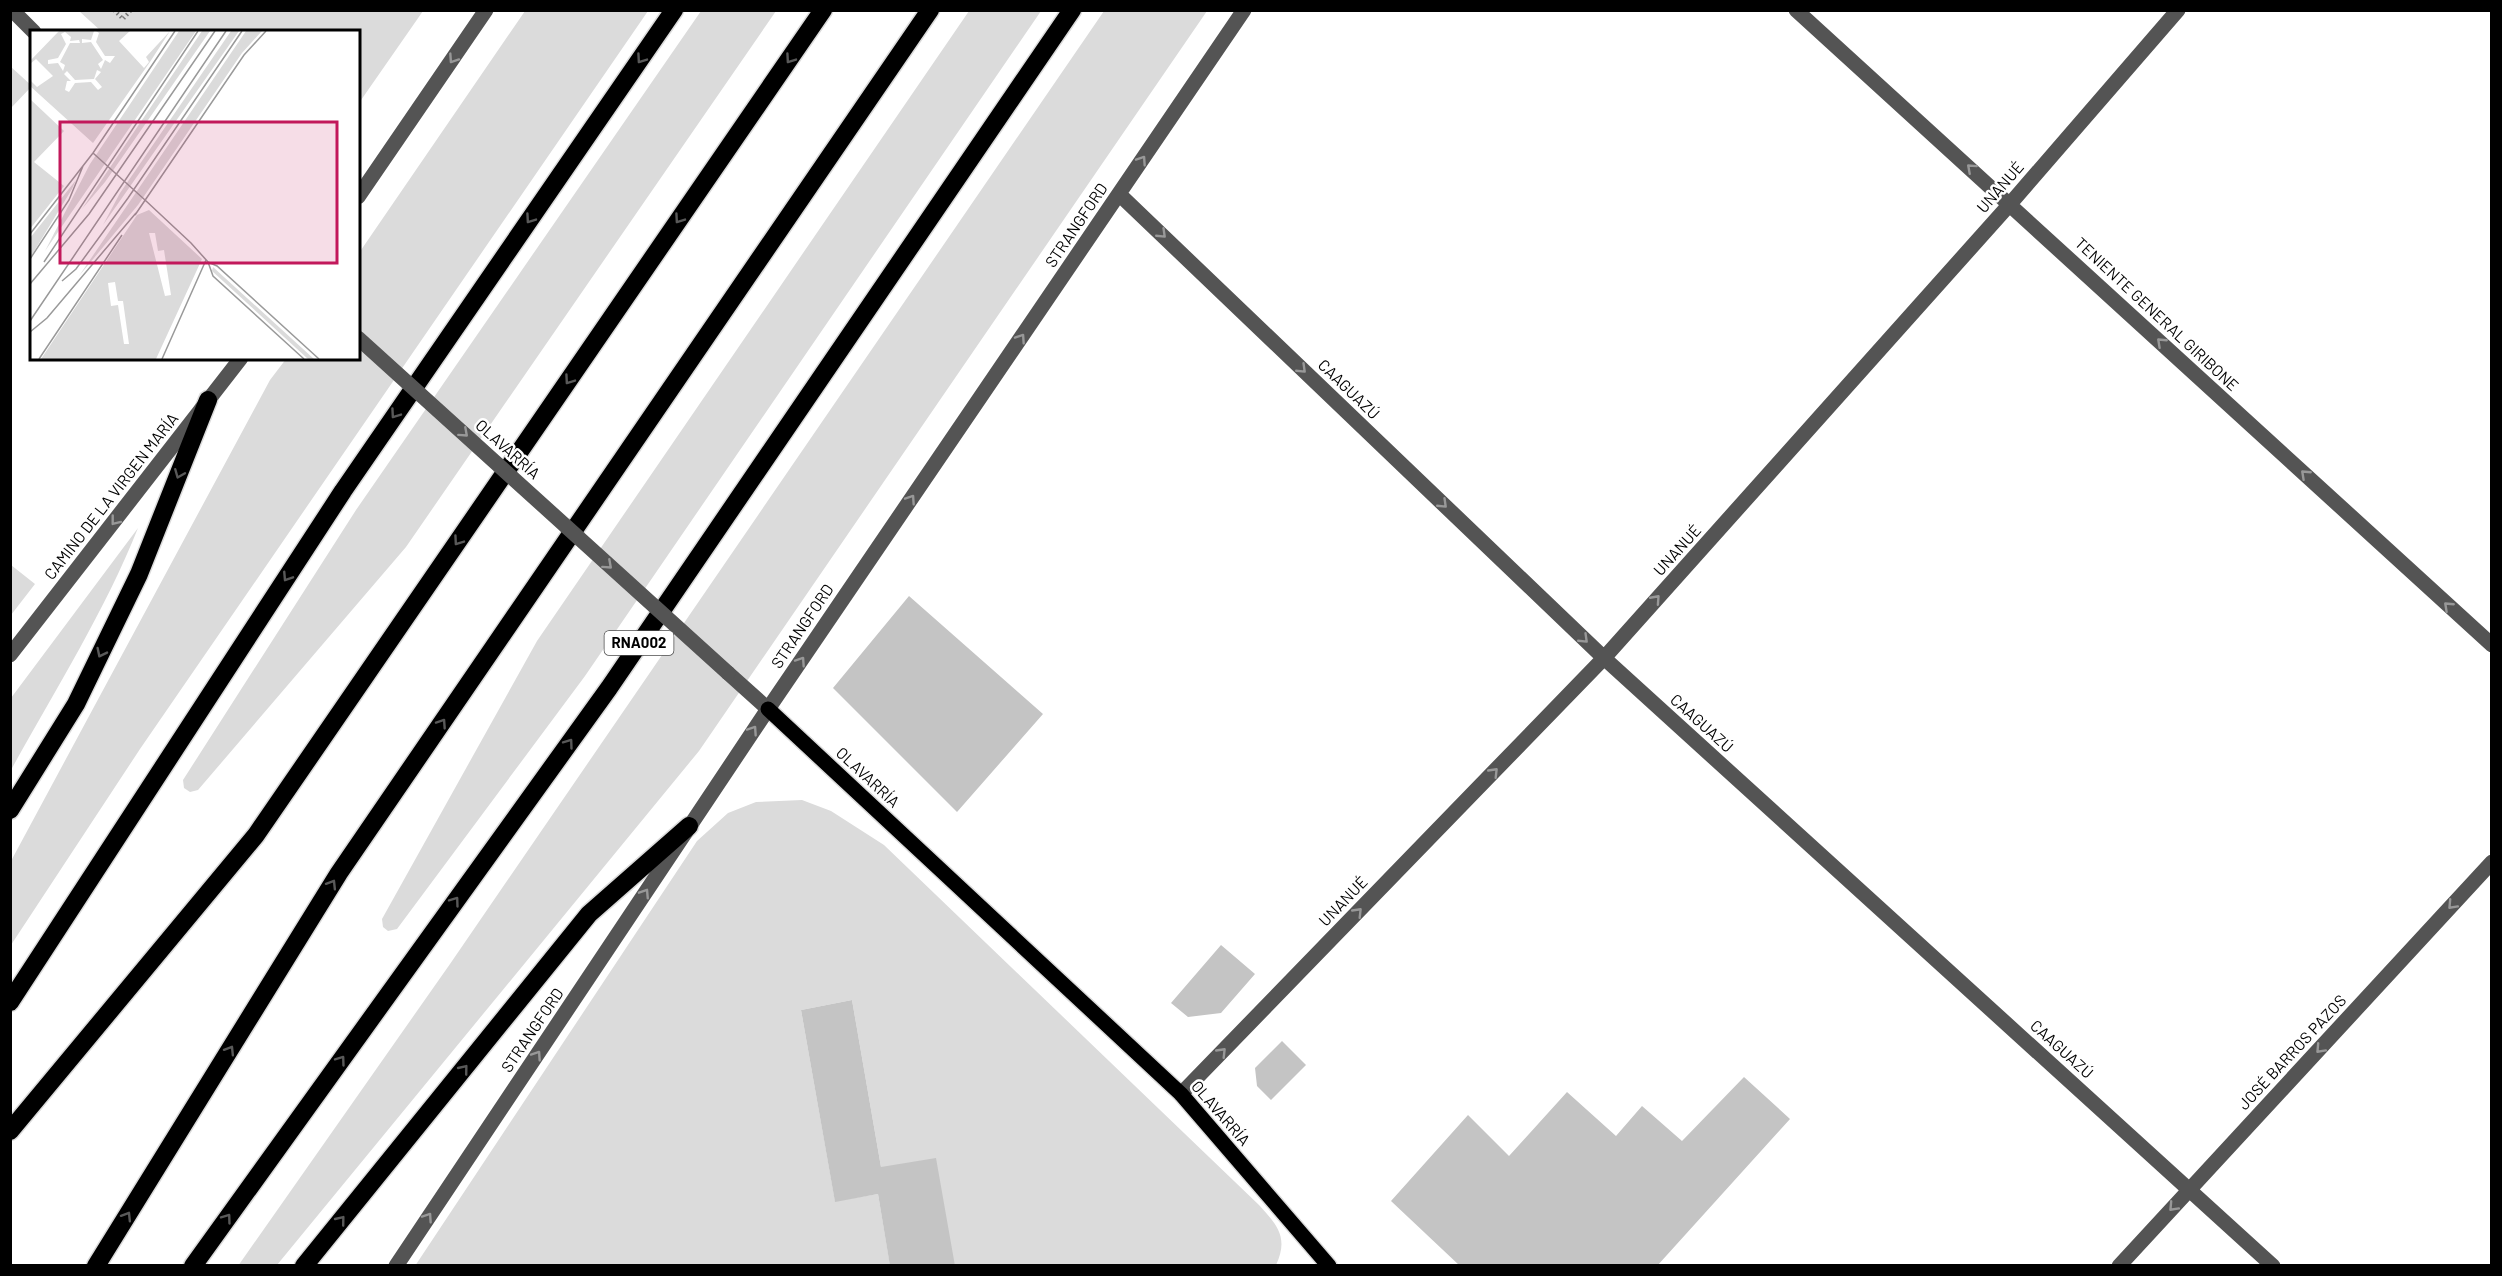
<svg xmlns="http://www.w3.org/2000/svg" width="2502" height="1276" font-family="Barlow,sans-serif">
  <style>
    .green { fill: #dbdbdb }
    .building { fill: #c4c4c4 }
    .lines { fill: none; stroke-linecap: round; stroke-linejoin: round }
    .major-casing { stroke: #dbdbdb; stroke-width: 18 }
    .highway-casing { stroke: #dbdbdb; stroke-width: 21 }
    .path { stroke: #767676; stroke-width: 4; stroke-dasharray: 1.5 3; stroke-linecap: butt }
    .minor { stroke: #545454; stroke-width: 15 }
    .major { stroke: #000; stroke-width: 15 }
    .highway { stroke: #000; stroke-width: 18 }
    .minor-bridge { stroke: #545454; stroke-width: 15 }
    .oneway { stroke: #989898 }
    .oneway2 { stroke: #595959 }
    .labels { text-anchor: middle; stroke-width: 5; stroke-linejoin: round; paint-order: stroke }
    .shield { fill: #fff; stroke: #4c4c4c; stroke-width: 1.5 }
    .shield-label { font-size: 15px; font-weight: bold; fill: #000 }
    .street-label { font-size: 16px; fill: #000; stroke: #fff }
    .inset-road { fill: none; stroke: #999; stroke-width: 1.5 }
    .view { fill: #c2185b; fill-opacity: 0.15; stroke: #c2185b; stroke-width: 3 }
    .inset-edge { fill: none; stroke: #000; stroke-width: 3 }
  </style>
  <rect width="100%" height="100%" fill="#fff"/>
  <!-- green -->
  <path class="green" d="M79,11H423L359,103L358,32L101,31Z
    M525,11H648L140,749L11,945V861L270,380L286,359L358,358L359,253Z
    M701,11H776L406,547L198,790L190,792L184,788L183,780L356,510Z
    M969,11H1041L585,676L397,929L388,931L383,927L382,919L537,641Z
    M1104,11H1207L699,751L277,1265L238,1266L450,964Z
    M10,66L32,86L11,108H10Z
    M138,528C104,613 55,690 11,770V698Z
    M11,565L35,584L11,615Z
    M802,800L831,811L884,845L1259,1205C1277,1225 1289,1237 1276,1265H955L881,1167L852,1000L801,1010L835,1201L878,1194L890,1265L415,1266L697,841L728,813L756,802Z"/>
  <!-- building -->
  <path class="building" d="M909,596L1043,714L957,812L833,688Z
    M1221,945L1255,974L1221,1013L1188,1017L1171,1003Z
    M852,1000L881,1167L936,1158L955,1266H890L878,1194L835,1202L801,1010Z
    M1282,1041L1306,1065L1271,1100L1257,1086L1255,1068Z
    M1744,1077L1790,1119L1657,1266H1460L1391,1201L1468,1115L1509,1156L1567,1092L1616,1136L1642,1106L1682,1141Z"/>
  <g class="lines">
    <defs>
      <path id="major" d="M768,709L1181,1094L1329,1266"/>
      <path id="highway" d="M10,810L76,704L139,574L208,400
        M10,1002L343,491L674,10
        M10,1131L256,835L823,10
        M96,1266L339,873L930,10
        M193,1266L609,688L1072,10
        M304,1266L589,914L689,826"/>
    </defs>
    <!-- major casing -->
    <use href="#major" class="major-casing"/>
    <!-- highway casing -->
    <use href="#highway" class="highway-casing"/>
    <!-- path -->
    <path class="path" d="M114,10L123,19L131,10"/>
    <!-- minor -->
    <path class="minor" d="M12,10L34,32
      M1796,10L2492,645
      M1119,194L1604,658L2273,1266
      M358,197L486,10
      M10,655L241,358
      M728,673L768,709
      M1181,1094L1604,658L2010,204L2178,10
      M396,1266L768,709L1244,10
      M2119,1266L2492,862"/>
    <!-- major -->
    <use href="#major" class="major"/>
    <!-- highway -->
    <use href="#highway" class="highway"/>
    <!-- minor-bridge -->
    <path class="minor-bridge" d="M358,338L728,673"/>
  </g>
  <!-- one-way arrows -->
  <defs><path id="oneway-chevron" d="M-2-3.5L2.5 0L-2 3.5" fill="none" stroke-width="1.6" stroke-linecap="round" stroke-linejoin="round" transform="scale(1.5)"/></defs>
  <g class="oneway">
    <use href="#oneway-chevron" transform="translate(453 59) rotate(124)"/>
    <use href="#oneway-chevron" transform="translate(1142 160) rotate(-56)"/>
    <use href="#oneway-chevron" transform="translate(1971 168) rotate(-138)"/>
    <use href="#oneway-chevron" transform="translate(1162 234) rotate(44)"/>
    <use href="#oneway-chevron" transform="translate(1021 338) rotate(-56)"/>
    <use href="#oneway-chevron" transform="translate(2161 342) rotate(-137)"/>
    <use href="#oneway-chevron" transform="translate(1302 369) rotate(44)"/>
    <use href="#oneway-chevron" transform="translate(464 433) rotate(42)"/>
    <use href="#oneway-chevron" transform="translate(2305 474) rotate(-137)"/>
    <use href="#oneway-chevron" transform="translate(911 499) rotate(-56)"/>
    <use href="#oneway-chevron" transform="translate(1443 504) rotate(44)"/>
    <use href="#oneway-chevron" transform="translate(115 521) rotate(128)"/>
    <use href="#oneway-chevron" transform="translate(608 565) rotate(42)"/>
    <use href="#oneway-chevron" transform="translate(1656 599) rotate(-48)"/>
    <use href="#oneway-chevron" transform="translate(2448 606) rotate(-137)"/>
    <use href="#oneway-chevron" transform="translate(1584 639) rotate(44)"/>
    <use href="#oneway-chevron" transform="translate(801 661) rotate(-56)"/>
    <use href="#oneway-chevron" transform="translate(753 730) rotate(-56)"/>
    <use href="#oneway-chevron" transform="translate(1494 772) rotate(-46)"/>
    <use href="#oneway-chevron" transform="translate(645 893) rotate(-57)"/>
    <use href="#oneway-chevron" transform="translate(2452 905) rotate(133)"/>
    <use href="#oneway-chevron" transform="translate(1358 912) rotate(-46)"/>
    <use href="#oneway-chevron" transform="translate(2320 1049) rotate(133)"/>
    <use href="#oneway-chevron" transform="translate(1222 1052) rotate(-46)"/>
    <use href="#oneway-chevron" transform="translate(537 1055) rotate(-56)"/>
    <use href="#oneway-chevron" transform="translate(2173 1207) rotate(133)"/>
    <use href="#oneway-chevron" transform="translate(428 1217) rotate(-56)"/>
  </g>
  <g class="oneway2">
    <use href="#oneway-chevron" transform="translate(641 59) rotate(125)"/>
    <use href="#oneway-chevron" transform="translate(790 59) rotate(125)"/>
    <use href="#oneway-chevron" transform="translate(530 219) rotate(125)"/>
    <use href="#oneway-chevron" transform="translate(679 219) rotate(125)"/>
    <use href="#oneway-chevron" transform="translate(569 380) rotate(125)"/>
    <use href="#oneway-chevron" transform="translate(395 414) rotate(125)"/>
    <use href="#oneway-chevron" transform="translate(179 474) rotate(112)"/>
    <use href="#oneway-chevron" transform="translate(458 541) rotate(125)"/>
    <use href="#oneway-chevron" transform="translate(287 577) rotate(123)"/>
    <use href="#oneway-chevron" transform="translate(101 653) rotate(116)"/>
    <use href="#oneway-chevron" transform="translate(442 723) rotate(-56)"/>
    <use href="#oneway-chevron" transform="translate(569 743) rotate(-54)"/>
    <use href="#oneway-chevron" transform="translate(332 884) rotate(-58)"/>
    <use href="#oneway-chevron" transform="translate(455 901) rotate(-54)"/>
    <use href="#oneway-chevron" transform="translate(230 1050) rotate(-58)"/>
    <use href="#oneway-chevron" transform="translate(341 1060) rotate(-54)"/>
    <use href="#oneway-chevron" transform="translate(464 1069) rotate(-51)"/>
    <use href="#oneway-chevron" transform="translate(127 1216) rotate(-58)"/>
    <use href="#oneway-chevron" transform="translate(227 1218) rotate(-54)"/>
    <use href="#oneway-chevron" transform="translate(341 1220) rotate(-51)"/>
  </g>
  <g class="labels">
    <!-- shield labels -->
    <rect class="shield" x="604.5" y="631" width="69" height="24" rx="4.5"/>
    <g class="shield-label">
      <text x="639" y="648">RNA002</text>
    </g>
    <!-- street labels -->
    <g class="street-label">
      <text transform="translate(2000 187) rotate(-49)" y="6">UNANUÉ</text>
      <text transform="translate(1076 225) rotate(-56)" y="6">STRANGFORD</text>
      <text transform="translate(2157 314) rotate(43)" y="6">TENIENTE GENERAL GIRIBONE</text>
      <text transform="translate(1349 389) rotate(44)" y="6">CAAGUAZÚ</text>
      <text transform="translate(508 449) rotate(42)" y="6">OLAVARRÍA</text>
      <text transform="translate(111 496) rotate(-52)" y="6">CAMINO DE LA VIRGEN MARÍA</text>
      <text transform="translate(1677 550) rotate(-48)" y="6">UNANUÉ</text>
      <text transform="translate(802 626) rotate(-56)" y="6">STRANGFORD</text>
      <text transform="translate(1702 723) rotate(42)" y="6">CAAGUAZÚ</text>
      <text transform="translate(868 777) rotate(43)" y="6">OLAVARRÍA</text>
      <text transform="translate(1343 901) rotate(-46)" y="6">UNANUÉ</text>
      <text transform="translate(532 1030) rotate(-56)" y="6">STRANGFORD</text>
      <text transform="translate(2062 1049) rotate(42)" y="6">CAAGUAZÚ</text>
      <text transform="translate(2292 1052) rotate(-47)" y="6">JOSÉ BARROS PAZOS</text>
      <text transform="translate(1221 1113) rotate(49)" y="6">OLAVARRÍA</text>
    </g>
  </g>
  <!-- overview -->
  <g transform="translate(30 30)">
    <rect width="330" height="330" fill="#fff"/>
    <path d="M29,1H64L61,10L52,9V13L61,12L73,30L68,34L71,39L75,30L80,33L85,26H75L66,12L69,3L66,1H100L89,11L114,38L119,32L116,27L140,1L120,32L63,113L0,56V50L7,57L23,46L6,29L0,34V31ZM35,2L41,7L40,11L49,10L50,13H40L30,32L35,35L33,41L28,33L18,34V30L28,28L36,14L31,4ZM67,40L71,42L65,49L72,57L68,60L61,52L45,53L39,62L35,60L37,51H41L34,44L37,41L45,50L64,49ZM149,1H166L15,221L60,134ZM172,1H180L75,152L52,179ZM201,1H209L73,195L90,163ZM216,1H232L212,23L108,175L49,246ZM0,69L34,101L4,132L34,156L0,199ZM46,150L42,159L0,228V208ZM119,180L172,229L126,329H11L107,185ZM119,203H125L128,221L134,220L141,265L135,266ZM85,252L88,271H93L99,314H94L88,275L81,276L78,253ZM183,237L284,329H278L182,241Z" fill="#dbdbdb" fill-rule="evenodd"/>
    <path class="inset-road" d="M63,123L115,170M115,170L161,213L178,232L183,246L274,329M105,185L214,25L236,1M0,204L63,123L145,1M0,229L39,170L53,136M14,232L168,1M178,232L187,236L289,329M32,251L46,239L98,168L212,1M0,254L59,184L185,1M0,291L196,1M0,302L17,288L106,183M9,329L92,205M132,329L176,230"/>
    <path class="view" d="M30,92H307V233H30Z"/>
    <rect width="330" height="330" class="inset-edge"/>
  </g>
  <!-- border -->
  <rect width="2502" height="1276" fill="none" stroke="#000000" stroke-width="24"/>
</svg>
